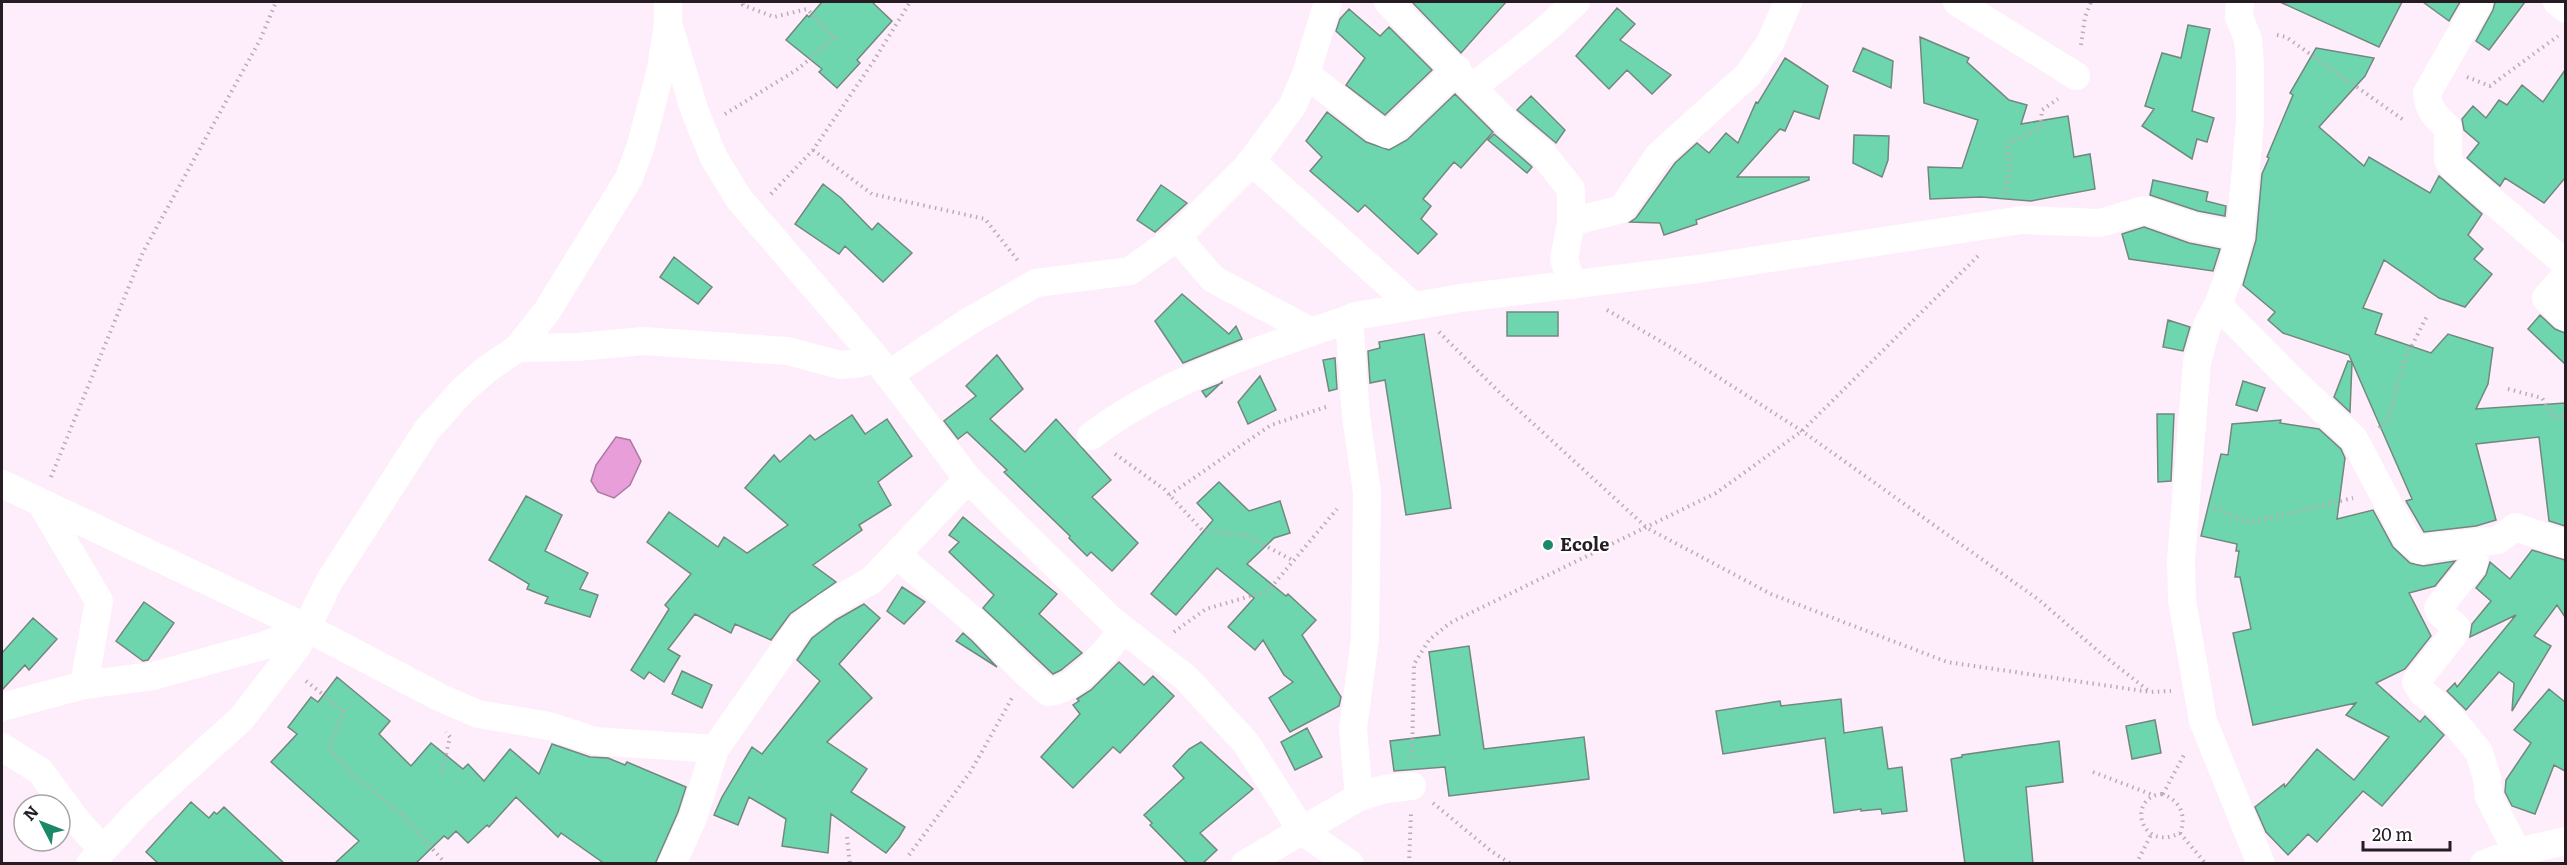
<svg xmlns="http://www.w3.org/2000/svg" width="2567" height="865" font-family="Literata,serif">
  <style>
    .water { fill: #e79ed9; stroke: #ad77a2; stroke-width: 1.5 }
    .building { fill: #6dd6af; stroke: #71887e; stroke-width: 1.5 }
    .lines { fill: none; stroke-linecap: round; stroke-linejoin: round }
    .path { stroke: #baacb7; stroke-width: 4; stroke-dasharray: 1.5 4.5; stroke-linecap: butt }
    .street { stroke: #fff; stroke-width: 28 }
    .poi-dot { fill: #1b8968; stroke: #fff; stroke-width: 2 }
    .labels { text-anchor: middle; stroke-width: 4.5; stroke-linejoin: round; paint-order: stroke }
    .poi-label { font-size: 18px; font-weight: bold; fill: #251d23; stroke: #fff; text-anchor: start }
  </style>
  <rect width="100%" height="100%" fill="#feedfa"/>
  <!-- water -->
  <path class="water" d="M616,437L630,440L641,461L630,485L614,498L598,492L591,481L596,465Z"/>
  <!-- building -->
  <path class="building" d="M822,2H872L892,21L857,60L860,63L837,88L819,72L822,69L786,40L807,15L809,17Z
    M1415,2H1506L1461,53L1413,3Z
    M2280,2H2402L2379,47Z
    M2423,2H2460L2449,21Z
    M2495,2H2525L2489,50L2476,41L2493,10Z
    M1617,8L1635,24L1620,40L1671,75L1652,94L1627,70L1609,89L1576,56Z
    M1349,9L1380,36L1389,27L1432,70L1385,115L1346,85L1365,58L1336,31L1340,19Z
    M2188,25L2210,29L2192,111L2214,118L2207,142L2197,139L2192,159L2142,126L2154,109L2145,106L2162,53L2181,58Z
    M1920,37L1969,58L1967,62L2009,100L2027,105L2021,124L2068,116L2074,157L2090,154L2095,189L2031,201L1981,197L1930,199L1928,167L1962,168L1978,120L1924,103Z
    M1863,48L1893,61L1891,88L1853,71Z
    M2316,48L2374,58L2365,76L2319,127L2364,166L2369,157L2430,193L2439,176L2482,214L2468,235L2483,249L2474,259L2492,274L2465,307L2439,298L2384,260L2363,308L2382,314L2375,334L2431,353L2448,334L2493,348L2488,384L2476,409L2565,403V526L2549,521L2539,437L2476,444L2496,520L2476,526L2424,532L2406,501L2412,499L2349,355L2283,333L2268,320L2275,312L2243,285L2256,240L2262,174L2269,158L2267,157L2293,95L2290,93Z
    M1785,58L1828,86L1819,119L1794,111L1785,131L1780,129L1737,177H1809V180L1696,220L1697,224L1664,235L1660,223L1630,222L1636,218L1675,163L1697,143L1709,153L1726,133L1738,143L1756,102L1758,103Z
    M2565,70V178L2544,203L2505,178L2500,186L2467,158L2479,143L2464,130L2462,119L2473,106L2486,118L2499,100L2507,105L2522,85L2543,102Z
    M1455,94L1493,132L1461,168L1454,162L1423,199L1431,206L1421,219L1437,234L1418,254L1365,205L1358,212L1310,171L1322,157L1306,141L1327,112L1366,142L1389,150L1407,140Z
    M1531,96L1565,130L1556,143L1517,110Z
    M1494,134L1530,165L1532,167L1527,173L1488,140Z
    M1854,135L1889,136L1888,160L1882,177L1853,163Z
    M2153,180L2208,192L2206,201L2226,206L2225,216L2198,211L2150,195Z
    M823,184L841,198L872,230L878,223L912,253L883,282L845,246L839,254L795,224Z
    M1161,185L1187,203L1155,232L1137,220Z
    M2144,227L2189,243L2220,249L2213,271L2129,259L2122,234Z
    M674,257L712,287L698,304L660,277Z
    M1182,294L1229,334L1236,326L1242,339L1183,363L1155,321Z
    M1507,312H1558V336H1507Z
    M2540,315L2555,329L2565,333V364L2528,329Z
    M2168,320L2190,327L2183,351L2163,347Z
    M1424,334L1451,508L1406,515L1385,380L1370,383L1368,351L1380,348L1379,342Z
    M997,355L1023,389L990,419L1025,452L1056,419L1111,480L1092,497L1138,543L1112,571L1091,552L1087,556L1069,538L1070,536L1004,472L1007,470L967,432L958,439L944,421L976,396L966,386Z
    M1335,358L1337,389L1329,391L1323,360Z
    M2348,361L2352,362L2350,412L2334,397Z
    M1260,376L1276,410L1248,424L1238,402Z
    M2243,381L2265,388L2257,411L2236,405Z
    M1222,382L1206,397L1202,391L1222,383Z
    M2157,414H2174L2171,481L2158,482Z
    M852,415L865,434L887,419L912,456L878,482L891,505L859,525L862,530L813,565L836,582L790,614L771,640L735,624L731,633L695,614L668,649L680,656L664,682L649,672L644,679L631,670L669,609L665,605L691,574L647,542L669,512L718,547L724,537L747,553L788,525L745,488L774,455L780,462L810,435L815,440Z
    M2281,420L2280,423L2319,429L2341,449L2345,458L2337,519L2373,510L2393,547L2410,563L2423,566L2455,561L2435,586L2409,593L2431,636L2405,669L2376,683L2420,722L2425,716L2444,735L2382,806L2363,791L2317,842L2308,834L2288,855L2266,832L2255,807L2284,784L2285,787L2317,749L2354,780L2389,737L2346,715L2356,703L2253,725L2233,633L2251,629L2240,577H2235L2239,551H2236L2237,544L2201,536L2221,454L2228,455L2232,424Z
    M1219,482L1249,511L1280,501L1290,533L1274,538L1247,564L1286,596L1288,594L1316,620L1302,635L1341,697L1339,706L1290,732L1269,698L1293,682L1284,675L1263,640L1255,650L1228,627L1254,598L1217,568L1176,615L1151,594L1213,520L1197,503Z
    M526,496L562,515L545,551L588,573L580,589L598,595L590,617L545,603L548,597L527,589L529,584L489,560Z
    M963,517L1057,594L1039,614L1082,653L1061,670L1053,674L983,608L994,595L949,552L959,542L949,535Z
    M2532,550L2565,560V617L2557,605L2534,636L2551,646L2512,711L2514,683L2499,672L2466,710L2447,691L2455,683L2457,687L2516,615L2470,637L2472,624L2491,601L2476,588L2486,575L2490,562L2510,579Z
    M902,587L925,602L904,624L887,611Z
    M144,602L174,623L148,660L143,661L116,641Z
    M864,604L880,618L839,664L872,698L827,742L867,769L851,792L905,827L899,837L886,853L831,814L828,853L782,846L786,819L749,797L738,825L714,815L722,797L752,747L762,754L820,681L797,660L812,638L836,620Z
    M33,618L57,639L29,670L25,665L2,690V653Z
    M963,633L972,641L997,667L956,641Z
    M1469,646L1484,749L1584,737L1589,779L1449,796L1445,767L1394,771L1390,741L1440,735L1429,652Z
    M1119,662L1144,685L1153,676L1174,696L1120,753L1113,747L1073,788L1041,757L1080,714L1073,705L1079,701L1077,699L1091,690Z
    M682,671L712,685L702,708L672,694Z
    M337,677L390,721L379,734L411,766L431,743L463,769L468,764L484,781L510,749L539,774L552,744L590,757L608,758L625,765L627,762L686,787L678,812L655,864H605L561,833L558,837L516,797L489,827L487,825L468,843L456,831L448,839L444,836L415,864H334L359,841L271,762L297,734L288,727L311,697L318,702Z
    M2549,689L2565,702V771L2554,765L2535,814L2512,806L2505,792L2506,780L2531,743L2514,730Z
    M1841,699L1844,733L1882,727L1888,769L1902,767L1907,811L1882,814L1881,809L1861,811V809L1834,813L1825,738L1723,754L1716,711L1780,701L1781,706Z
    M2155,720L2161,753L2132,759L2126,726Z
    M1307,728L1322,757L1295,770L1281,742Z
    M2059,741L2063,782L2026,787L2033,864H1965L1951,759L1962,757V755Z
    M1201,742L1253,789L1200,833L1217,850L1202,864H1188L1150,825L1152,823L1144,815L1184,778L1173,766L1189,749Z
    M191,802L209,818L214,812L217,814L224,807L285,864H159L146,852Z"/>
  <g class="lines">
    <!-- path -->
    <path class="path" d="M2277,35L2286,37L2405,121
      M2081,45L2085,17L2091,2
      M2467,77L2490,86L2558,36
      M725,114L798,69L834,38L807,9L774,17L743,5L742,2
      M813,150L872,194L985,219L1019,262
      M771,194L813,150L873,62L910,2
      M2005,195L2010,166L2007,143L2040,129L2042,110L2058,99
      M1607,310L1679,352L1802,431L2039,600L2098,651L2150,692
      M1439,332L1501,394L1647,528L1771,594L1947,662L2150,692L2171,691
      M2508,389L2542,398L2555,418L2566,416
      M2379,428L2388,419L2405,359L2428,314
      M1115,454L1164,489L1203,531L1245,535L1294,561
      M51,477L143,252L260,40L276,2
      M1169,495L1271,425L1326,407
      M2214,508L2249,523L2353,498
      M1174,632L1206,609L1268,591L1337,509
      M306,681L344,711L329,748L356,778L401,814L446,864
      M1412,758L1414,664L1429,640L1450,623L1716,493L1802,431L1978,256
      M442,772L450,737L446,732
      M2093,772L2153,795
      M2162,794C2180,800 2187,816 2180,833C2140,853 2126,797 2162,794Z
      M2163,794L2185,753
      M1433,803L1491,851L1511,864
      M2180,833L2206,864
      M847,837L850,864
      M909,855L971,771L1012,698
      M1409,864L1411,813
      M2136,864L2151,835"/>
    <!-- street -->
    <path class="street" d="M1388,2L1512,128L1542,153L1571,189V222L1564,259L1572,285
      M1957,2L2076,76
      M2240,2L2239,17L2248,39L2250,64V121L2240,236L2231,270L2218,305L2208,323L2197,362L2181,560L2182,600L2203,721L2261,864
      M2479,2L2427,93C2428,110 2436,117 2448,128V160L2454,168L2566,264
      M2557,2L2566,9
      M668,23L695,112L714,158L739,199L875,357L968,479L1110,619L1186,678L1246,743L1302,831L1350,864
      M1306,74L1376,129L1387,134L1396,128L1457,69
      M1473,87L1543,32L1576,2
      M1251,161L1413,306
      M1571,222L1622,209L1658,156L1748,75L1770,43L1788,2
      M1177,237L1213,279L1312,332
      M2566,275L2546,298L2566,317
      M2218,305L2291,379L2354,439L2407,539L2420,550L2433,547L2498,540L2515,527L2566,544
      M518,348L578,347L643,341L788,351L840,365L861,363L875,357
      M888,375L968,322L1036,283L1130,271L1177,237L1248,166L1293,105L1306,74L1328,2
      M1091,436C1167,378 1261,350 1349,319
      M2,484L307,628L441,698L478,714L549,726L595,741L715,749L800,627L827,606L872,580L968,479
      M41,503L99,601L84,685
      M2477,543L2473,565L2438,608L2439,612L2456,627L2454,634L2416,682L2422,692L2446,712L2479,752L2487,778L2489,797L2517,852
      M897,555L983,629L1026,673L1048,692C1077,691 1106,650 1123,630
      M2,707L84,685L153,676L266,645L307,628
      M2,747L40,771L77,821L102,849
      M1359,797L1353,729L1365,639L1367,492L1356,417L1349,319L1355,316L1461,298L1698,269L2022,220L2100,223L2144,210L2194,227L2240,236
      M90,864L138,812L241,719L297,647L330,580L427,430L462,391L487,369L518,348L547,311L629,178L641,145L661,69L668,23V2
      M672,864L693,818L715,749
      M1245,864L1359,797L1385,789L1412,786
      M2484,864L2517,852L2566,841"/>
  </g>
  <!-- markers -->
  <circle class="poi-dot" cx="1548" cy="545" r="6"/>
  <g class="labels">
    <!-- poi labels -->
    <g class="poi-label">
      <text x="1560" y="551">Ecole</text>
    </g>
  </g>
  <!-- border -->
  <rect width="2567" height="865" fill="none" stroke="#251d23" stroke-width="6"/>
  <!-- north arrow -->
  <g transform="translate(42 823) rotate(312)"><circle r="28" fill="#ffffff" stroke="#a8a5a7" stroke-width="1.5"/>
  <path d="M0-4.5L10 22L0 15L-10 22Z" fill="#1b8968"/>
  <text y="-9" font-size="16" font-weight="bold" text-anchor="middle" fill="#251d23">N</text>
  </g>
  <!-- scale -->
  <path d="M2363 841v9h87v-9" fill="none" stroke="#251d23" stroke-width="3"/>
  <text x="2372" y="841" font-size="18" fill="#251d23" stroke="#ffffff" stroke-width="4.5" paint-order="stroke">20 m</text>
</svg>
